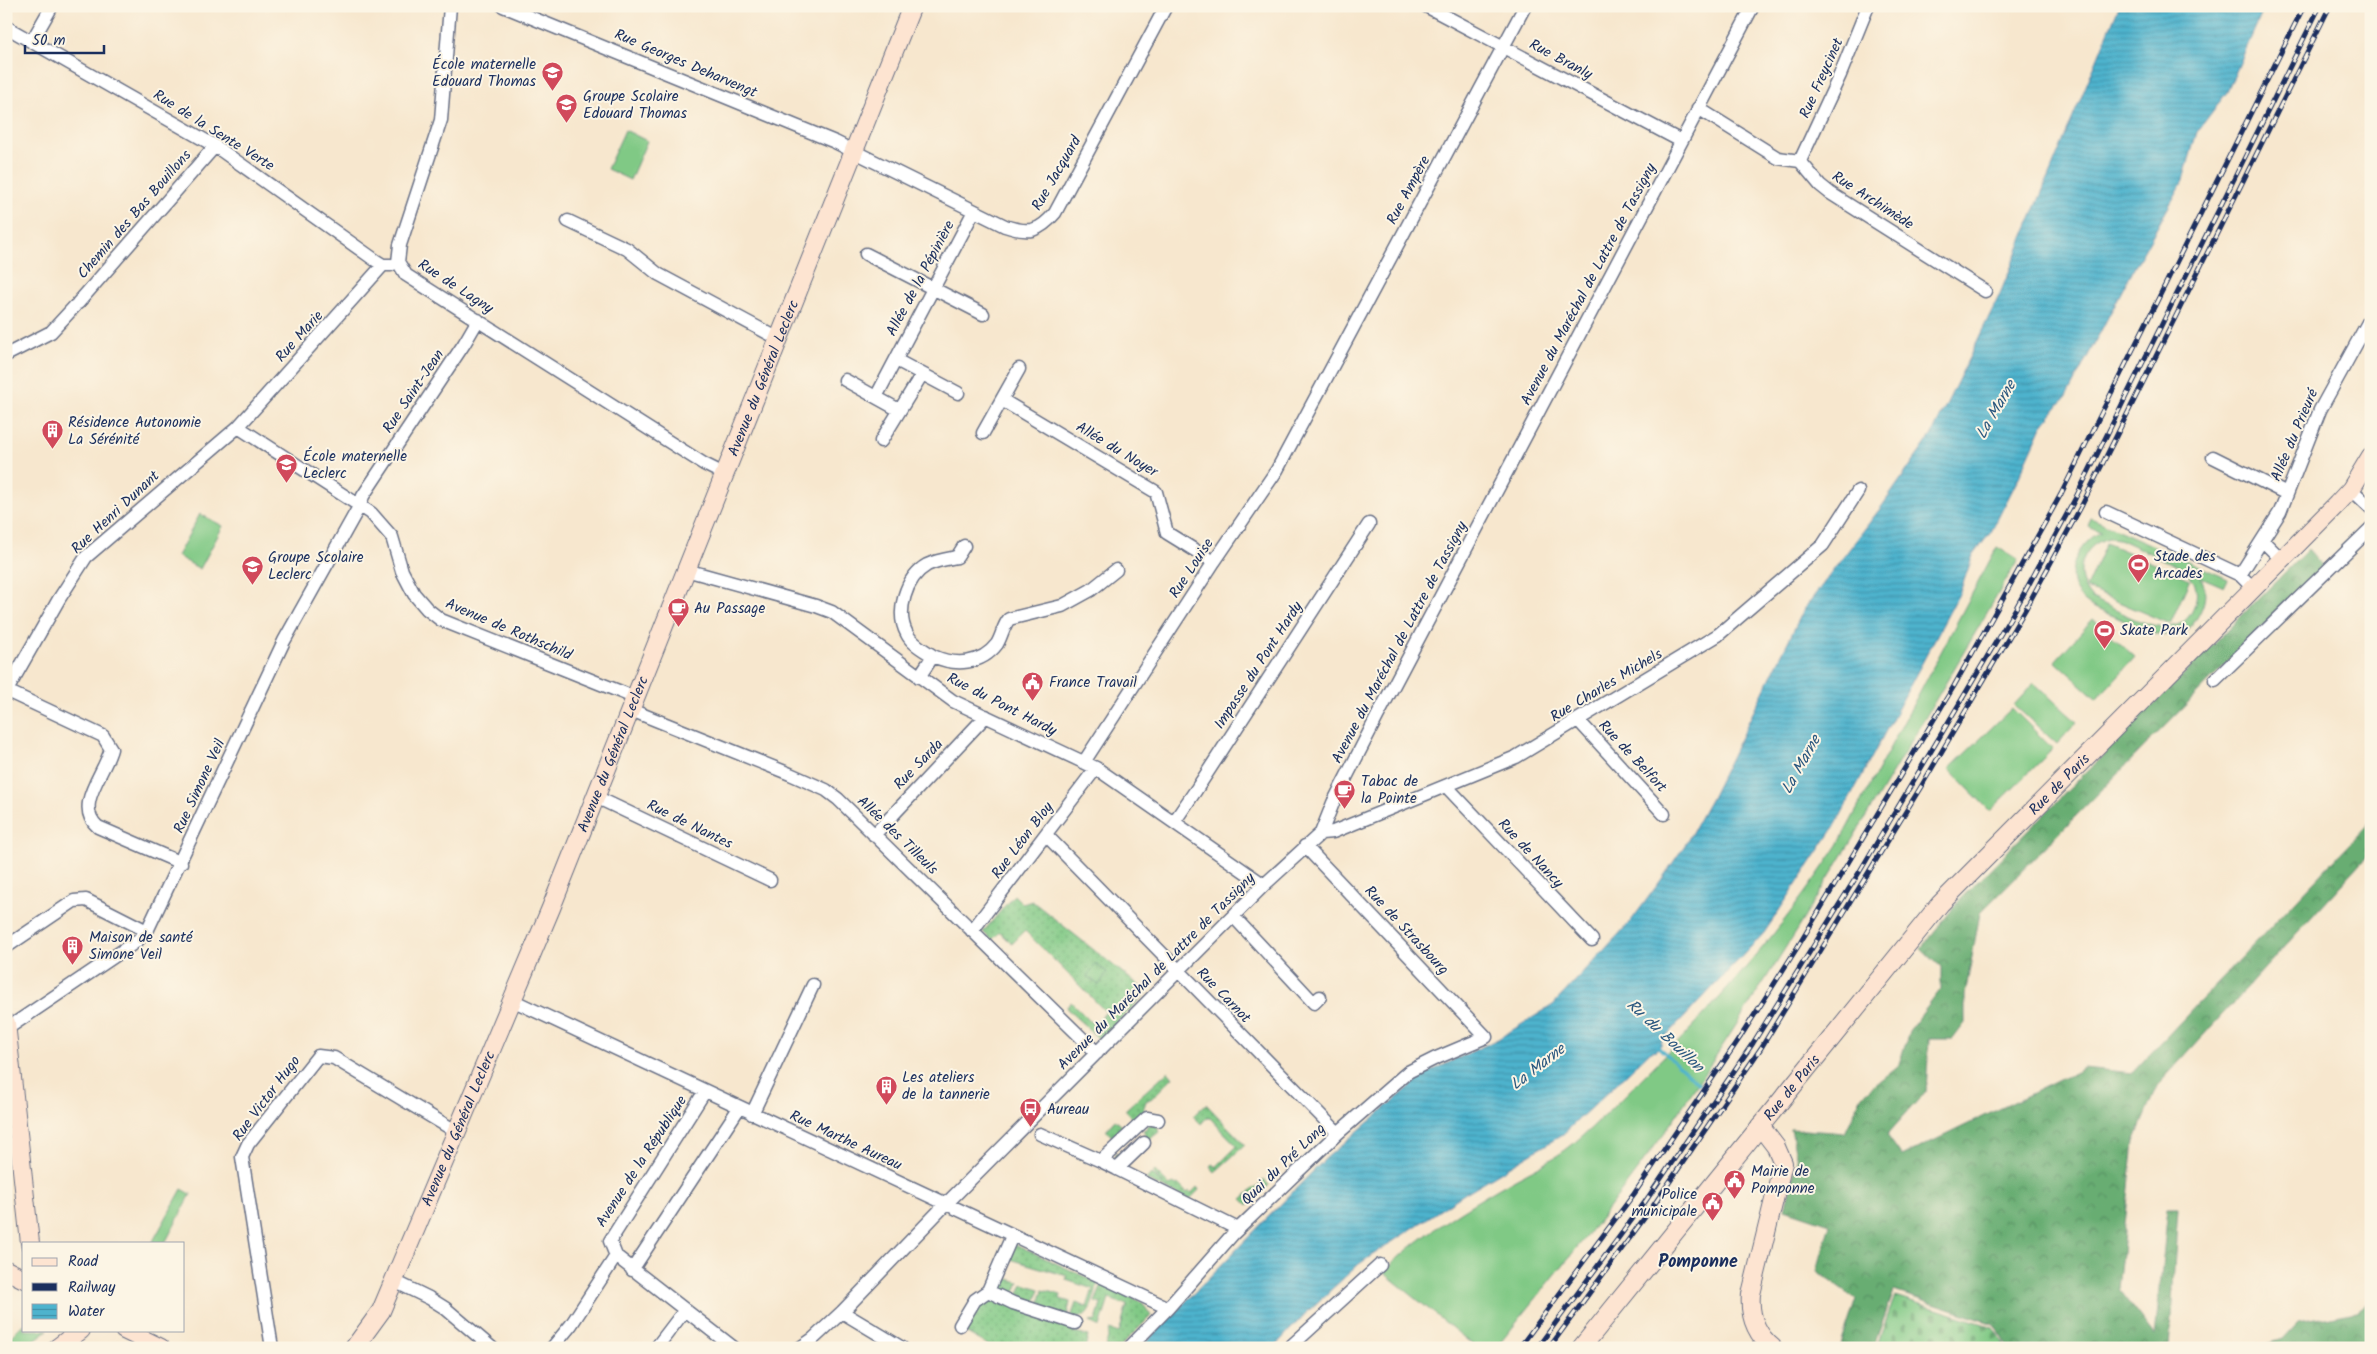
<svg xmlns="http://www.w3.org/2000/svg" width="2377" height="1354" font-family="Kalam,sans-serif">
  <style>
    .grass { fill: url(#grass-dots); stroke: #4e7c72 }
    .forest { fill: url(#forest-crowns); stroke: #426e68 }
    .cemetery { fill: url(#cemetery-stones); stroke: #4e7c72 }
    .park { fill: url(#park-tufts); stroke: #4e7c72 }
    .garden { fill: #80c985; stroke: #4e7c72; fill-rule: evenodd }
    .water { fill: url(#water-rules); stroke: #347196 }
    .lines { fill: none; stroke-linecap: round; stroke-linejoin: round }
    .stream { stroke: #4eb3cd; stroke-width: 3 }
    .street-casing { stroke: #686f85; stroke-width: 15 }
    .secondary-casing { stroke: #686f85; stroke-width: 20 }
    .street { stroke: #fff; stroke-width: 12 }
    .secondary { stroke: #fde4d1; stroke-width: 18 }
    .rail-casing { stroke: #1b2f5e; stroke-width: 5 }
    .rail { stroke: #fcf5e5; stroke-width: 3; stroke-dasharray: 9; stroke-linecap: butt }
    .labels { text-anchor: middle; stroke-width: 4; stroke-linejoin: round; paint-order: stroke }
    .street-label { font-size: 15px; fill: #1b2f5e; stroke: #fcf5e5 }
    .poi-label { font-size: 15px; fill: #1b2f5e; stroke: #fcf5e5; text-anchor: start }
    .water-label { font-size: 16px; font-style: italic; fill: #2a577f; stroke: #fcf5e5 }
    .quarter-label { font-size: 18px; font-weight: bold; fill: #1b2f5e; stroke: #fcf5e5 }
  </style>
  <defs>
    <pattern id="grass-dots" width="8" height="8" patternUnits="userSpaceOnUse" patternTransform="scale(1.25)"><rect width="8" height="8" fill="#80c985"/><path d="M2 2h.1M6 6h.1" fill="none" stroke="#68a470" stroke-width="1.8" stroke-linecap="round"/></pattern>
    <pattern id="forest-crowns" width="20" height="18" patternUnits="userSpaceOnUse" patternTransform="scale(1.25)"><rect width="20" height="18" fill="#68ad72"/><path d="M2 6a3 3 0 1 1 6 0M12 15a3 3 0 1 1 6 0" fill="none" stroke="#558d61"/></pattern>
    <pattern id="cemetery-stones" width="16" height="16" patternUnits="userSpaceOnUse" patternTransform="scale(1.25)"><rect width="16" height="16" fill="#80c985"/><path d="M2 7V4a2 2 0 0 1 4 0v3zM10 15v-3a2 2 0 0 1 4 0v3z" fill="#68a470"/></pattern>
    <pattern id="park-tufts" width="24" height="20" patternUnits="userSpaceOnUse" patternTransform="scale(1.25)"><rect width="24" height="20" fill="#80c985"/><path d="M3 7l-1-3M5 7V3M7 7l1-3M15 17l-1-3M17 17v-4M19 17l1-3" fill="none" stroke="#68a470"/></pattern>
    <pattern id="water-rules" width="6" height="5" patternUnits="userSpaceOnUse" patternTransform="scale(1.25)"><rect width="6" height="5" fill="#4eb3cd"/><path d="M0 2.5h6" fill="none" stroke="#4092aa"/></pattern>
  </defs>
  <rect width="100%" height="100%" fill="#fcf5e5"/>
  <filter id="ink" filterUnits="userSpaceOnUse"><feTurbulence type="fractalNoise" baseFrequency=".02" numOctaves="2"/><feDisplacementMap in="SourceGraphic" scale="10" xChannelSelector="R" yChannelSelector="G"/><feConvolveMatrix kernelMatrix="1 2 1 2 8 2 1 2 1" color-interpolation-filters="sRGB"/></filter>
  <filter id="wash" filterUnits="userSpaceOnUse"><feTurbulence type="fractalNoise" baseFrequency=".0096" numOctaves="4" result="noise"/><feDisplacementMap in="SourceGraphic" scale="20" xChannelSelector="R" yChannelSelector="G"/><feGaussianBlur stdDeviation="1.12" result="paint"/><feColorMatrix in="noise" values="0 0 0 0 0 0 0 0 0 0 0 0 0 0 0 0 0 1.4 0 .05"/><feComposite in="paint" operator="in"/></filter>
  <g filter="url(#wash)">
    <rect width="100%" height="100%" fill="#f7e7ce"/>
    <!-- grass -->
    <path class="grass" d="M1014,895L1023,904L1032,901L1147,992L1100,1040L1066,1008L1071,1002L1094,1025L1106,1012L1025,931L1012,944L1000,932L992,940L983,932Z
      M1168,1071L1173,1077L1152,1098L1146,1101L1142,1113L1135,1121L1125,1110Z
      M1206,1104L1245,1145L1215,1172L1210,1166L1212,1164L1216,1167L1237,1146L1210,1118H1206L1201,1124L1193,1116Z
      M1115,1120L1127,1130L1116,1141L1106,1130Z
      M1148,1125L1157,1126L1159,1132L1118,1163L1115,1160L1116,1152L1122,1158L1146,1134L1143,1130L1146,1129Z
      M1155,1171L1170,1186L1174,1183L1176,1185L1178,1184L1187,1193L1189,1191L1191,1193L1197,1187L1199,1190L1189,1200L1146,1180L1151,1174L1164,1185L1153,1173Z
      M1264,1180L1269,1185L1248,1205L1242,1199Z
      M1015,1244L1098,1283C1093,1299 1091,1322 1071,1317L1076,1303L1087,1307L1093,1289L1066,1280L1067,1276L1007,1258Z
      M1004,1266L1001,1277L1019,1282L1012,1300L999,1290L996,1285Z
      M1023,1284L1040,1289L1034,1305L1016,1300Z
      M1102,1285L1142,1302L1151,1316L1119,1348H1105L1110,1330L1119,1333L1127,1305L1109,1299L1100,1327L1089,1322L1096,1321L1101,1304L1095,1302Z
      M1043,1290L1061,1295L1060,1299L1070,1302L1067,1316L1038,1307Z
      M989,1298L1076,1325L1074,1333L1088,1336L1085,1348H993L962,1330L977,1302Z"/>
    <!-- forest -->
    <path class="forest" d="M2308,549L2323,566L1980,913L1965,995V1023L1953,1039H1929L1926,1091L1887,1135L1902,1156L2084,1068L2132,1073L2371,821V852L2157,1086L2134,1141L2118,1289L2155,1337L2168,1208H2178L2169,1348H2009L1994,1324L1894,1291L1873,1348H1840L1856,1299L1817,1271L1830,1224L1785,1209L1797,1162L1791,1129L1845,1133L1862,1095L1899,1065L1909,1031L1941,989V967L1921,948L1962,897Z
      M2371,1296V1348H2256L2283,1339L2299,1322L2357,1311L2369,1302Z"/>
    <!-- cemetery -->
    <path class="cemetery" d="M1895,1296L1993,1327L2006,1348H1876Z"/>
    <!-- park -->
    <path class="park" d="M1096,964L1107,972L1099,985L1087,976Z"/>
    <!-- garden -->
    <path class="garden" d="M625,130L647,141L630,180L607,169Z
      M200,514L223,526L200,569L177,556Z
      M2091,518L2228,579L2224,587L2201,577C2207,591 2206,602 2198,616C2179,650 2144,630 2118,618C2107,613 2093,609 2084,601C2060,580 2076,544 2101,532L2088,526ZM2109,538L2119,539L2184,569C2195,579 2199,590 2195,604C2180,652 2120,611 2092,598C2072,577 2080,545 2109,538Z
      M2106,543L2190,579L2170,624L2086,588Z
      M1997,547L2018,560C1910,744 1802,929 1682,1107C1626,1191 1559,1269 1496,1348H1477L1383,1272C1419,1236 1463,1209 1508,1183C1529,1171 1554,1160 1573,1144C1598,1123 1621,1099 1644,1076C1716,1006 1782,930 1838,845Z
      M2093,619L2135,657L2097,699L2055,661Z
      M2034,683L2077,722L2057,744L2014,705Z
      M2012,708L2053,749L1990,811L1949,769Z
      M182,1189L191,1194L165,1243H152Z
      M24,1323V1330H48L24,1348H6V1341Z"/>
    <!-- water -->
    <path class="water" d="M2119,6H2265L2227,92L2197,132L2182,183L2128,279L2068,394L2042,426L2019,477L1991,532L1973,555L1960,592L1834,828L1764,933L1661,1042V1045L1656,1050L1651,1051L1562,1135L1464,1194L1359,1264L1307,1312L1273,1348H1140L1325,1159L1425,1074L1498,1039L1553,1005L1631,921L1661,880L1685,845L1711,798L1804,609L1882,506L1931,436L1999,296Z"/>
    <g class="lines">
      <!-- stream -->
      <path class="stream" d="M1657,1046L1699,1084"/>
    </g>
  </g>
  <g filter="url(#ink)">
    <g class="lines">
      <defs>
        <path id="street" d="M450,6L441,120L400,245L398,262L406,275L704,464L724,474
          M503,6L835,142L1005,226C1029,234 1039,232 1055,213L1166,6
          M1426,6L1681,141
          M6,27L215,146L375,260L383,265H391
          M32,41L52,6
          M1698,108L1778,158L1800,161L1820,185L1830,193L1985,291
          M1800,161L1840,75L1868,6
          M568,221L627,249L658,274L779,339
          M866,254L983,314
          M78,303L215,146
          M6,355L51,332L75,306
          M896,360L958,393
          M845,380L899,410
          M876,397L974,211
          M1002,400L1156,492L1167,533L1214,562
          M238,427L371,513L392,537L402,571L414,594L427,609L441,620L636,698
          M983,433L1019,369
          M881,441L922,374
          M2213,457L2287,494
          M2351,489L2371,508
          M2106,512L2240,575
          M2263,541L2282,560
          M686,570L816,606L832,612L953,701L1096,768L1264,885
          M2253,588L2240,575L2280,512L2320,410L2371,317
          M933,656C924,650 912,644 907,634C895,612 906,577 927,565C937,560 946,559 957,557L964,546
          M919,677L933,656C955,666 981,665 997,644C1002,636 1003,626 1009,619L1062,606L1091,590L1116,570
          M2215,680L2371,528
          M7,691L103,736L111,749C105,773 73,806 98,827L181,863
          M6,692L59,599L86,557L238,427L383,265
          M631,710L790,774L826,790L838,799L1097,1053
          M1578,720L1664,814
          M1084,762L1214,562L1277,470L1525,6
          M1447,787L1592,940
          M596,797L770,880
          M1174,822L1196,790L1369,524
          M1321,833L1333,832L1516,757L1718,635L1823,545L1858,491
          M874,835L986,716
          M1047,836L1338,1133
          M1233,916L1314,1003L1320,997
          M972,931L1096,768
          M6,947L74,901L86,900L147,931
          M512,1000L1168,1308
          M8,1028L137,941L147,931L284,641L360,505L363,496L464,344L478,320
          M705,1091L610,1241L616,1256L734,1348
          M752,1114L813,985
          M1040,1134L1101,1161
          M1144,1143L1117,1169L1238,1229
          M1117,1169L1101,1161L1147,1118L1158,1120
          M1012,1236L988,1291L1013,1303L1075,1323
          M632,1270L739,1108
          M394,1281L429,1298L445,1308L492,1348
          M842,1312L902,1348
          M960,1325L975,1300L988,1291
          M272,1348L242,1157L248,1144L318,1056L334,1058L457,1132
          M552,1348L571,1325L616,1256
          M656,1348L685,1310
          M800,1348L813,1339L842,1312L945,1205L1264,885L1321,833L1333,803L1377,717L1753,6
          M1129,1348L1168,1308L1233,1234L1338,1133L1408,1072L1434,1059L1486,1037L1305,846
          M1289,1348L1380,1265"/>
        <g id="secondary">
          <path d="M6,1023L30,1243"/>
          <path d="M1760,1126L1776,1147L1783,1163L1751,1294C1749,1316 1756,1334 1773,1348"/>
          <path d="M6,1270L24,1279"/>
          <path d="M124,1330L161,1348"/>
          <path d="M57,1348L81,1330"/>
          <path id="s1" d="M354,1348L381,1311L551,908L912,6"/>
          <path id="s2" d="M1581,1348L1940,904L2337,504L2351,489L2371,456"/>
        </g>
      </defs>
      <!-- street casing -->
      <use href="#street" class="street-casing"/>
      <!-- secondary casing -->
      <use href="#secondary" class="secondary-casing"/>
      <!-- street -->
      <use href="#street" class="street"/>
      <!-- secondary -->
      <use href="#secondary" class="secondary"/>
      <defs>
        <path id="rail" d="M1519,1348L1634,1194L1741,1036L1797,948L1954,686L2061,494L2304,6
          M1537,1348L1645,1202L1753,1043L1860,871L2016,608L2074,501L2320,6
          M1549,1348L1651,1209L1761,1048L1922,785L2025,610L2082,505L2330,6"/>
      </defs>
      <!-- rail casing -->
      <use href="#rail" class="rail-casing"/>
      <!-- rail -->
      <use href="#rail" class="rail"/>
    </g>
  </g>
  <!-- icons -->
  <defs>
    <symbol id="school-pin" viewBox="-11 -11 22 30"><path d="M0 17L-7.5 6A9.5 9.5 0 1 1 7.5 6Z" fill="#d1495b" stroke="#fcf5e5"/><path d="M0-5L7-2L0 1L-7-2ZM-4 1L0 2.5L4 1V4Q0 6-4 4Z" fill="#fff"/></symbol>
    <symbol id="building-pin" viewBox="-11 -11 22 30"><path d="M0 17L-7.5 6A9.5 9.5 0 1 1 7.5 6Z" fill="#d1495b" stroke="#fcf5e5"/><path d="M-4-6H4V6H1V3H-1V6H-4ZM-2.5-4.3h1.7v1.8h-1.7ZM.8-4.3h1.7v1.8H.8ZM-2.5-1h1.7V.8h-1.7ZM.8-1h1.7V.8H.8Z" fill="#fff"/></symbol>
    <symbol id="stadium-pin" viewBox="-11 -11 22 30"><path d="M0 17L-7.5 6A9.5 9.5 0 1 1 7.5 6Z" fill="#d1495b" stroke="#fcf5e5"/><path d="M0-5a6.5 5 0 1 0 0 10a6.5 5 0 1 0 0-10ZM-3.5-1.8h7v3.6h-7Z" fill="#fff"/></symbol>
    <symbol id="cafe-pin" viewBox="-11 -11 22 30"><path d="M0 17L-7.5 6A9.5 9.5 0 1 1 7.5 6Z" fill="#d1495b" stroke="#fcf5e5"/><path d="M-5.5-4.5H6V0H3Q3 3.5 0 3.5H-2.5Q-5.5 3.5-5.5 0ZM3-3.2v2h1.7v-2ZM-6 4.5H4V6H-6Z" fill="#fff"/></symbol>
    <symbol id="civic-pin" viewBox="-11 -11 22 30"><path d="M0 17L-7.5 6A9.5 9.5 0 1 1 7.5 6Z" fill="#d1495b" stroke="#fcf5e5"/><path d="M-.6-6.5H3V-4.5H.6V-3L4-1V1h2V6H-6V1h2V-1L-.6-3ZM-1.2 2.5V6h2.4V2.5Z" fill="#fff"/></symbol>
    <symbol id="bus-pin" viewBox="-11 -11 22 30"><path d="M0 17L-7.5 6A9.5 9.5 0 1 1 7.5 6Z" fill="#d1495b" stroke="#fcf5e5"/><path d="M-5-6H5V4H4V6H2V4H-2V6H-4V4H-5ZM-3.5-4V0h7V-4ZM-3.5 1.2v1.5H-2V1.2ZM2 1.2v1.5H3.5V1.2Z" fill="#fff"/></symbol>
  </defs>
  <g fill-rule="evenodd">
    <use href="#school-pin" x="540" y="60" width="25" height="34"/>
    <use href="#school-pin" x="554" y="92" width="25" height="34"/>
    <use href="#building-pin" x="40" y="418" width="25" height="34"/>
    <use href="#school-pin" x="274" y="452" width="25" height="34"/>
    <use href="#stadium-pin" x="2126" y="552" width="25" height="34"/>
    <use href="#school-pin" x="240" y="554" width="25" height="34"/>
    <use href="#cafe-pin" x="666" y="596" width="25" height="34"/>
    <use href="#stadium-pin" x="2092" y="618" width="25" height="34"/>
    <use href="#civic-pin" x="1020" y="670" width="25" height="34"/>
    <use href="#cafe-pin" x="1332" y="778" width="25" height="34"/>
    <use href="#building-pin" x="60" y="934" width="25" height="34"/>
    <use href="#building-pin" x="874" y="1074" width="25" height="34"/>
    <use href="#bus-pin" x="1018" y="1096" width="25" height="34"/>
    <use href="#civic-pin" x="1722" y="1168" width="25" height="34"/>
    <use href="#civic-pin" x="1700" y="1190" width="25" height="34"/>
  </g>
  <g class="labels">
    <!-- street labels -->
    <g class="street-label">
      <text transform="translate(1561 59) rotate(28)" y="5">Rue Branly</text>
      <text transform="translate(686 63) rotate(23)" y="5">Rue Georges Deharvengt</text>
      <text transform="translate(1821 78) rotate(-66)" y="5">Rue Freycinet</text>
      <text transform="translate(214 130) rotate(32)" y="5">Rue de la Sente Verte</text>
      <text transform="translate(1056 173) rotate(-60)" y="5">Rue Jacquard</text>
      <text transform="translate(1408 190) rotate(-62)" y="5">Rue Ampère</text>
      <text transform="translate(1873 200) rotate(33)" y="5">Rue Archimède</text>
      <text transform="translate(134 214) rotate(-49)" y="5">Chemin des Bas Bouillons</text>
      <text transform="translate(920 278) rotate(-62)" y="5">Allée de la Pépinière</text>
      <text transform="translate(1588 284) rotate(-62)" y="5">Avenue du Maréchal de Lattre de Tassigny</text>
      <text transform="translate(456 286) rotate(33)" y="5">Rue de Lagny</text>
      <text transform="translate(299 336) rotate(-48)" y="5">Rue Marie</text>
      <text dy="5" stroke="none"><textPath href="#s1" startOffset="1054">Avenue du Général Leclerc</textPath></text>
      <text transform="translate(413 391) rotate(-56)" y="5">Rue Saint-Jean</text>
      <text transform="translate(2294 435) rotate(-67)" y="5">Allée du Prieuré</text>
      <text transform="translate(1117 449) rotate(31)" y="5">Allée du Noyer</text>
      <text transform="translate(115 512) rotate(-43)" y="5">Rue Henri Dunant</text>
      <text transform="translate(1191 568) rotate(-57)" y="5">Rue Louise</text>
      <text transform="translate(509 629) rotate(23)" y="5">Avenue de Rothschild</text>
      <text transform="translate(1399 642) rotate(-62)" y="5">Avenue du Maréchal de Lattre de Tassigny</text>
      <text transform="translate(1258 665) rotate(-57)" y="5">Impasse du Pont Hardy</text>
      <text transform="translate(1606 685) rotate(-31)" y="5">Rue Charles Michels</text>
      <text transform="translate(1002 704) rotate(27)" y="5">Rue du Pont Hardy</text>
      <text dy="5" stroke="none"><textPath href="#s1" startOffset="649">Avenue du Général Leclerc</textPath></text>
      <text transform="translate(1633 756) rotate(47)" y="5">Rue de Belfort</text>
      <text transform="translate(918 764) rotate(-46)" y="5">Rue Sarda</text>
      <text dy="5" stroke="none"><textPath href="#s2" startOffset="740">Rue de Paris</textPath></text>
      <text transform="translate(199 786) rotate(-65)" y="5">Rue Simone Veil</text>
      <text transform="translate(690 824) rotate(26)" y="5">Rue de Nantes</text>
      <text transform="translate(898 835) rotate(44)" y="5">Allée des Tilleuls</text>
      <text transform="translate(1022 840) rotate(-53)" y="5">Rue Léon Bloy</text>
      <text transform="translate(1531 853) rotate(47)" y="5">Rue de Nancy</text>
      <text transform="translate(1407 930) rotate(47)" y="5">Rue de Strasbourg</text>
      <text transform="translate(1156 971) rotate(-45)" y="5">Avenue du Maréchal de Lattre de Tassigny</text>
      <text transform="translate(1224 995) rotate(46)" y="5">Rue Carnot</text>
      <text dy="5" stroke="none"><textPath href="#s2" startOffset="335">Rue de Paris</textPath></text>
      <text transform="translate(266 1098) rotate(-53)" y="5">Rue Victor Hugo</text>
      <text dy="5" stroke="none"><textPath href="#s1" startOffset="244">Avenue du Général Leclerc</textPath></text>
      <text transform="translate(846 1140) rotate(25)" y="5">Rue Marthe Aureau</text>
      <text transform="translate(641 1161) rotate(-57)" y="5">Avenue de la République</text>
      <text transform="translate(1283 1164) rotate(-44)" y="5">Quai du Pré Long</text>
    </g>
    <!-- poi labels -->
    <g class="poi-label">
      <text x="536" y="69" text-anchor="end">École maternelle<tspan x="536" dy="17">Edouard Thomas</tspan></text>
      <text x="583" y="101">Groupe Scolaire<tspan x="583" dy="17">Edouard Thomas</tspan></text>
      <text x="68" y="427">Résidence Autonomie<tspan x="68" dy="17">La Sérénité</tspan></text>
      <text x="303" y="461">École maternelle<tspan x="303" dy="17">Leclerc</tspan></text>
      <text x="2154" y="561">Stade des<tspan x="2154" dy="17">Arcades</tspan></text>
      <text x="268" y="562">Groupe Scolaire<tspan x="268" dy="17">Leclerc</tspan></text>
      <text x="694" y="613">Au Passage</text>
      <text x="2120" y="635">Skate Park</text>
      <text x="1049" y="687">France Travail</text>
      <text x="1361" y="786">Tabac de<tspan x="1361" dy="17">la Pointe</tspan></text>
      <text x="89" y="942">Maison de santé<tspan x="89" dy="17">Simone Veil</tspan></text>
      <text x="902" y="1082">Les ateliers<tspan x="902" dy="17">de la tannerie</tspan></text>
      <text x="1047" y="1114">Aureau</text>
      <text x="1751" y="1176">Mairie de<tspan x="1751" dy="17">Pomponne</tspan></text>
      <text x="1697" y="1199" text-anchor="end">Police<tspan x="1697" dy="17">municipale</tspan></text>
    </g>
    <!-- water labels -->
    <g class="water-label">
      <text transform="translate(1995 409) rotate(-60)" y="6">La Marne</text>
      <text transform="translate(1800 764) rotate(-61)" y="6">La Marne</text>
      <text transform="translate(1666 1035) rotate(43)" y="6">Ru du Bouillon</text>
      <text transform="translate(1537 1066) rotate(-38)" y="6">La Marne</text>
    </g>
    <!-- quarter labels -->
    <g class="quarter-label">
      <text x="1698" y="1267">Pomponne</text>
    </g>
  </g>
  <!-- margin -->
  <rect width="2377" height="1354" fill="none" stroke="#fcf5e5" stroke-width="25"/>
  <!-- legend -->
  <rect x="22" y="1242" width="162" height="90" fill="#fcf5e5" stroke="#a2a6af"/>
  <rect x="32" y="1258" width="25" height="8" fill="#fde4d1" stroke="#a2a6af"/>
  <text x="68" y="1266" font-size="15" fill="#1b2f5e">Road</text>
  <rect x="32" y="1283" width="25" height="8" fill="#1b2f5e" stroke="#a2a6af"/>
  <text x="68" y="1292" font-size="15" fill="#1b2f5e">Railway</text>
  <rect x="32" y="1304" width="25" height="15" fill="url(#water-rules)" stroke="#a2a6af"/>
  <text x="68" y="1316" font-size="15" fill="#1b2f5e">Water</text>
  <!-- scale -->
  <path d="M25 45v8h79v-8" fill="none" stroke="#1b2f5e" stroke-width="2.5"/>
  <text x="32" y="45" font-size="15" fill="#1b2f5e" stroke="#fcf5e5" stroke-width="4" paint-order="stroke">50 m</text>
</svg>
